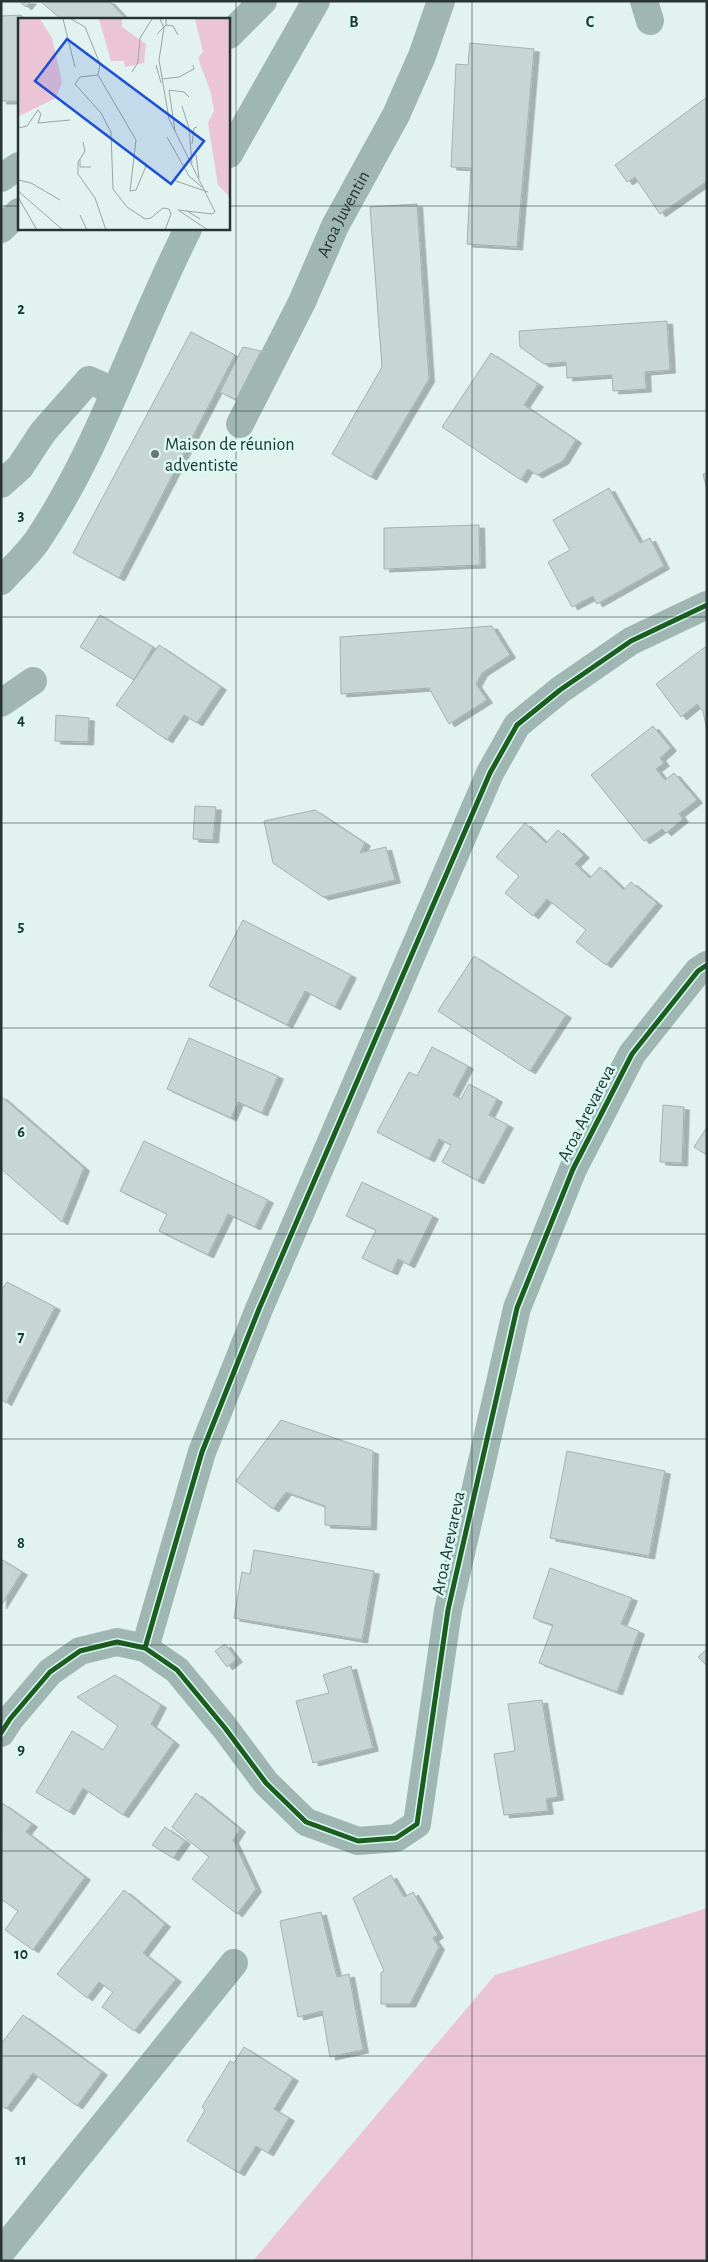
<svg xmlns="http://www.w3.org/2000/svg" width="708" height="2262" font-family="'Alegreya Sans',sans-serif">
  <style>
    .forest { fill: #ebc5d5 }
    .building { fill: #c8d6d3; stroke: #a4b2af; filter: url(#shadow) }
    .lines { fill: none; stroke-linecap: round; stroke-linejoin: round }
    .minor { stroke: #a0b6b3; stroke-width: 28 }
    .cycleway-casing { stroke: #d9faf4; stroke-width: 8 }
    .cycleway { stroke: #1b5e20; stroke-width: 5 }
    .grid { fill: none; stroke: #273431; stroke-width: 1; stroke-opacity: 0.55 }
    .poi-dot { fill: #687674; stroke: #d9faf4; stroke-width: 2 }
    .labels { text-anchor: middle; stroke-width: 5; stroke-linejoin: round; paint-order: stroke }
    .street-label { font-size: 18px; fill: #273431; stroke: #d9faf4 }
    .poi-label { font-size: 18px; fill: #273431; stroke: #d9faf4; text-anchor: start }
    .inset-road { fill: none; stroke: #97a6a3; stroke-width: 1 }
    .view { fill: #1d4ed8; fill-opacity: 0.15; stroke: #1d4ed8; stroke-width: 2.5 }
    .inset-edge { fill: none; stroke: #273431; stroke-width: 2.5 }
    .grid-label { font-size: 16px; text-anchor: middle; font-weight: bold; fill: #273431; stroke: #d9faf4; stroke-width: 5; stroke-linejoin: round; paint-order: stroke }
  </style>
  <defs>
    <filter id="shadow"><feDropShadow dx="5.5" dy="3" stdDeviation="0" flood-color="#0004"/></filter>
  </defs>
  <rect width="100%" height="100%" fill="#e1f2ef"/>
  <!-- forest -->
  <path class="forest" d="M707,1908V2261H253L495,1975Z"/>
  <!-- building -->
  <path class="building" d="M19,1H31L26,7Z
    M40,1H109L126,19H61Z
    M21,15L25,19H19V101H1V16Z
    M470,43L534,49L517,247L467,244L471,168L451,167L456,64L468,65Z
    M707,97V181L660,214L635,177L627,182L615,165Z
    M417,204L429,379L371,477L332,454L382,367L370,207Z
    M667,321L670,370L645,372L646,389L613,391L612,375L567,378L566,362L544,364L520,347L519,331Z
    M191,332L235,355L119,578L73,553Z
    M243,347L261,351L236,400L220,392Z
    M491,353L538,384L524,405L576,440L563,461L537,475L528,469L521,480L442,427Z
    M707,473V490L703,474Z
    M609,488L640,543L650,538L664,566L597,604L593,596L572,607L548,562L570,550L553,520Z
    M479,525L480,565L384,569V528Z
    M100,615L153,647L134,680L80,647Z
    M492,626L510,655L482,673L476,684L487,700L449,724L429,688L341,694L340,637Z
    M159,645L221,687L197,723L184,715L167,740L116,705Z
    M705,647L707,649V731L703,711L697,704L681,717L656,684Z
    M56,715L89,718L88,742L55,741Z
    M653,726L671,748L660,758L664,763L656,769L665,780L674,773L697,800L679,814L683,819L666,833L662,829L644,841L591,775Z
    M195,806L216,807L213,840L193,839Z
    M315,810L365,843L360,853L386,847L395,880L323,897L273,863L264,821Z
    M525,823L546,843L558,830L584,855L575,864L590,878L600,867L624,890L631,882L657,903L606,965L576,942L586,930L547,899L533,916L505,893L519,876L496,857Z
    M243,920L351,975L335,1007L305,991L287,1025L209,986Z
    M474,956L566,1015L530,1071L438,1011Z
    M189,1038L278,1076L262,1113L238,1102L231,1118L167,1089Z
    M432,1047L468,1066L453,1095L461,1099L469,1084L497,1099L489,1115L508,1125L478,1181L442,1162L451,1145L439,1139L429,1159L377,1132L409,1072L417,1076Z
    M1,1096L84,1168L62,1222L1,1169Z
    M663,1105L684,1107L682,1163L660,1162Z
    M707,1127V1155L694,1147Z
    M144,1141L268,1200L255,1227L228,1214L208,1255L159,1231L167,1214L120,1191Z
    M362,1182L433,1216L409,1265L398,1259L392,1272L362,1258L376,1230L346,1216Z
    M7,1282L55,1307L6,1403L1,1399V1290Z
    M281,1420L373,1451L371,1527L325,1525V1506L286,1492L273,1509L236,1481Z
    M567,1451L665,1471L649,1556L550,1538Z
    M254,1550L374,1571L362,1640L234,1618L242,1572L250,1574Z
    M1,1559L22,1572L1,1606Z
    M550,1568L632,1598L621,1624L639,1631L617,1692L539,1663L553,1625L533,1618Z
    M225,1644L237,1659L227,1667L215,1651Z
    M707,1649V1666L698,1657Z
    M351,1666L373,1748L313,1763L296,1701L329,1693L323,1675Z
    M115,1675L161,1705L151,1724L174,1742L123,1815L83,1788L69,1812L36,1792L72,1731L103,1750L118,1726L77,1697Z
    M542,1700L558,1797L546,1799L548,1811L504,1815L494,1754L515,1751L508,1704Z
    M196,1793L240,1829L233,1840L256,1889L237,1914L192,1879L209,1857L172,1827Z
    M2,1803L32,1824L26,1832L85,1877L33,1950L5,1930L18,1911L1,1899Z
    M165,1827L185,1841L173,1858L152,1845Z
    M391,1875L404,1897L413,1892L438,1935L433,1938L439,1947L410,2004H381V1973L384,1971L353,1898Z
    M124,1890L165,1924L143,1953L176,1979L134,2031L102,2007L113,1992L99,1982L87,1998L57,1974Z
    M321,1912L337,1977L349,1974L363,2050L330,2057L322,2011L298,2017L280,1921Z
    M23,2015L102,2072L77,2106L33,2073L6,2109L1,2105V2044Z
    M244,2047L293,2078L274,2109L289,2118L268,2153L256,2146L239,2173L187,2141L205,2110L202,2107L230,2061L234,2063Z"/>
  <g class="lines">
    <!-- minor -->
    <g class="minor">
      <path d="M644,1L650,21"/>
      <path d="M229,35L263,1"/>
      <path d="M229,154L316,1"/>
      <path d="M1,178L19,166"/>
      <path d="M1,229L19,212"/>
      <path id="s1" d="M240,424L302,302L335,226L396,115L422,56L441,1"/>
      <path d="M1,484L20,467L43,432L89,380L114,391"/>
      <path d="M1,581C13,568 27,555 37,541C101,446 136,331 188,229"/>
      <path d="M1,703L33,681"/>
      <path d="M145,1648L202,1452L259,1309L490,773L517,725L560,690L631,641L707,605"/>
      <path d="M1,1733L10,1719L50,1672L80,1651L117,1642L145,1648L177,1670L225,1728L266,1783L306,1822L358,1841L396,1838L417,1824L448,1610L517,1308L573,1169L632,1054L698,971L707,965"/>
      <path d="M1,2252L234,1963"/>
    </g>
    <defs>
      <path id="cycleway" d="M145,1648L202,1452L259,1309L490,773L517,725L560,690L631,641L707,605
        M1,1733L10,1719L50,1672L80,1651L117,1642L145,1648L177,1670L225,1728L266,1783L306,1822L358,1841L396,1838L417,1824L448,1610L517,1308L573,1169L632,1054L698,971L707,965"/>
    </defs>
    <!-- cycleway casing -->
    <use href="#cycleway" class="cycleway-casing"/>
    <!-- cycleway -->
    <use href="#cycleway" class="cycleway"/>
  </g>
  <!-- grid -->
  <path class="grid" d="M236,1V2261M472,1V2261M1,206H19M229,206H707M1,411H707M1,617H707M1,823H707M1,1028H707M1,1234H707M1,1439H707M1,1645H707M1,1851H707M1,2056H707"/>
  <!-- markers -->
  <circle class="poi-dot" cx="155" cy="454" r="5"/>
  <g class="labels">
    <!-- street labels -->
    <g class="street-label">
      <text dy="6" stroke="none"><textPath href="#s1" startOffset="234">Aroa Juventin</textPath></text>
      <text transform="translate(586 1113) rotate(-63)" y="6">Aroa Arevareva</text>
      <text transform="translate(448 1543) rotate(-78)" y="6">Aroa Arevareva</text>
    </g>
    <!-- poi labels -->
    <g class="poi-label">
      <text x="165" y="450">Maison de réunion<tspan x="165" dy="21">adventiste</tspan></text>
    </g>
  </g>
  <!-- overview -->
  <g transform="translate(18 18)">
    <rect width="212" height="212" fill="#e1f2ef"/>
    <path d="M0,1H22L34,20L44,64L38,80L1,98ZM81,1H104V9L128,26L126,45L107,49L106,43H93ZM177,1H212V179L200,167L190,105L196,93L193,75L180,40L185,34Z" fill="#ebc5d5"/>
    <path class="inset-road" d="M45,1L57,49M53,1L67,9L82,46L80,57M142,1L146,10L141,42L151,101L197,194L194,196L160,192L190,212M148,7L155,8L160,17M139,16L148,7V1M138,47L143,65M114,54L120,44L122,20L134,1M80,57L62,59L57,66L83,95L93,114L95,171L109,189L127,201L133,200L145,190L151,191L153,196L147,212M80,57L118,122L112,173L118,172L128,148M144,61L161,59L176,51L175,47M164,88L171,110L174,146M0,110L9,108L20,92L23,96L20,105L52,102M157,113L151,72L166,74L171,79M149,119L171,158L186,171M65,124L67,133L60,144V156L77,180L88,212M174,126L176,110L179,109M178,137L181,160M62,141V149H73M0,162L13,165L42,182M155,162L190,174M0,173L45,212M0,179L19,212M169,193L182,201M62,197L69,212"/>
    <path class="view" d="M49,21L186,123L153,166L17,63Z"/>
    <rect width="212" height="212" class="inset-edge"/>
  </g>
  <g class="grid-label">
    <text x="354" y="27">B</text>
    <text x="590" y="27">C</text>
    <text x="21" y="314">2</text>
    <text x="21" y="520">3</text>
    <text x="21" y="725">4</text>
    <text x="21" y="931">5</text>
    <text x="21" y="1137">6</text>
    <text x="21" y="1342">7</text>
    <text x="21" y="1548">8</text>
    <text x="21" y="1754">9</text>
    <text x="21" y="1959">10</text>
    <text x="21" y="2165">11</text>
  </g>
  <!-- border -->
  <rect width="708" height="2262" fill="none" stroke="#273431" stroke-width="5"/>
</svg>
